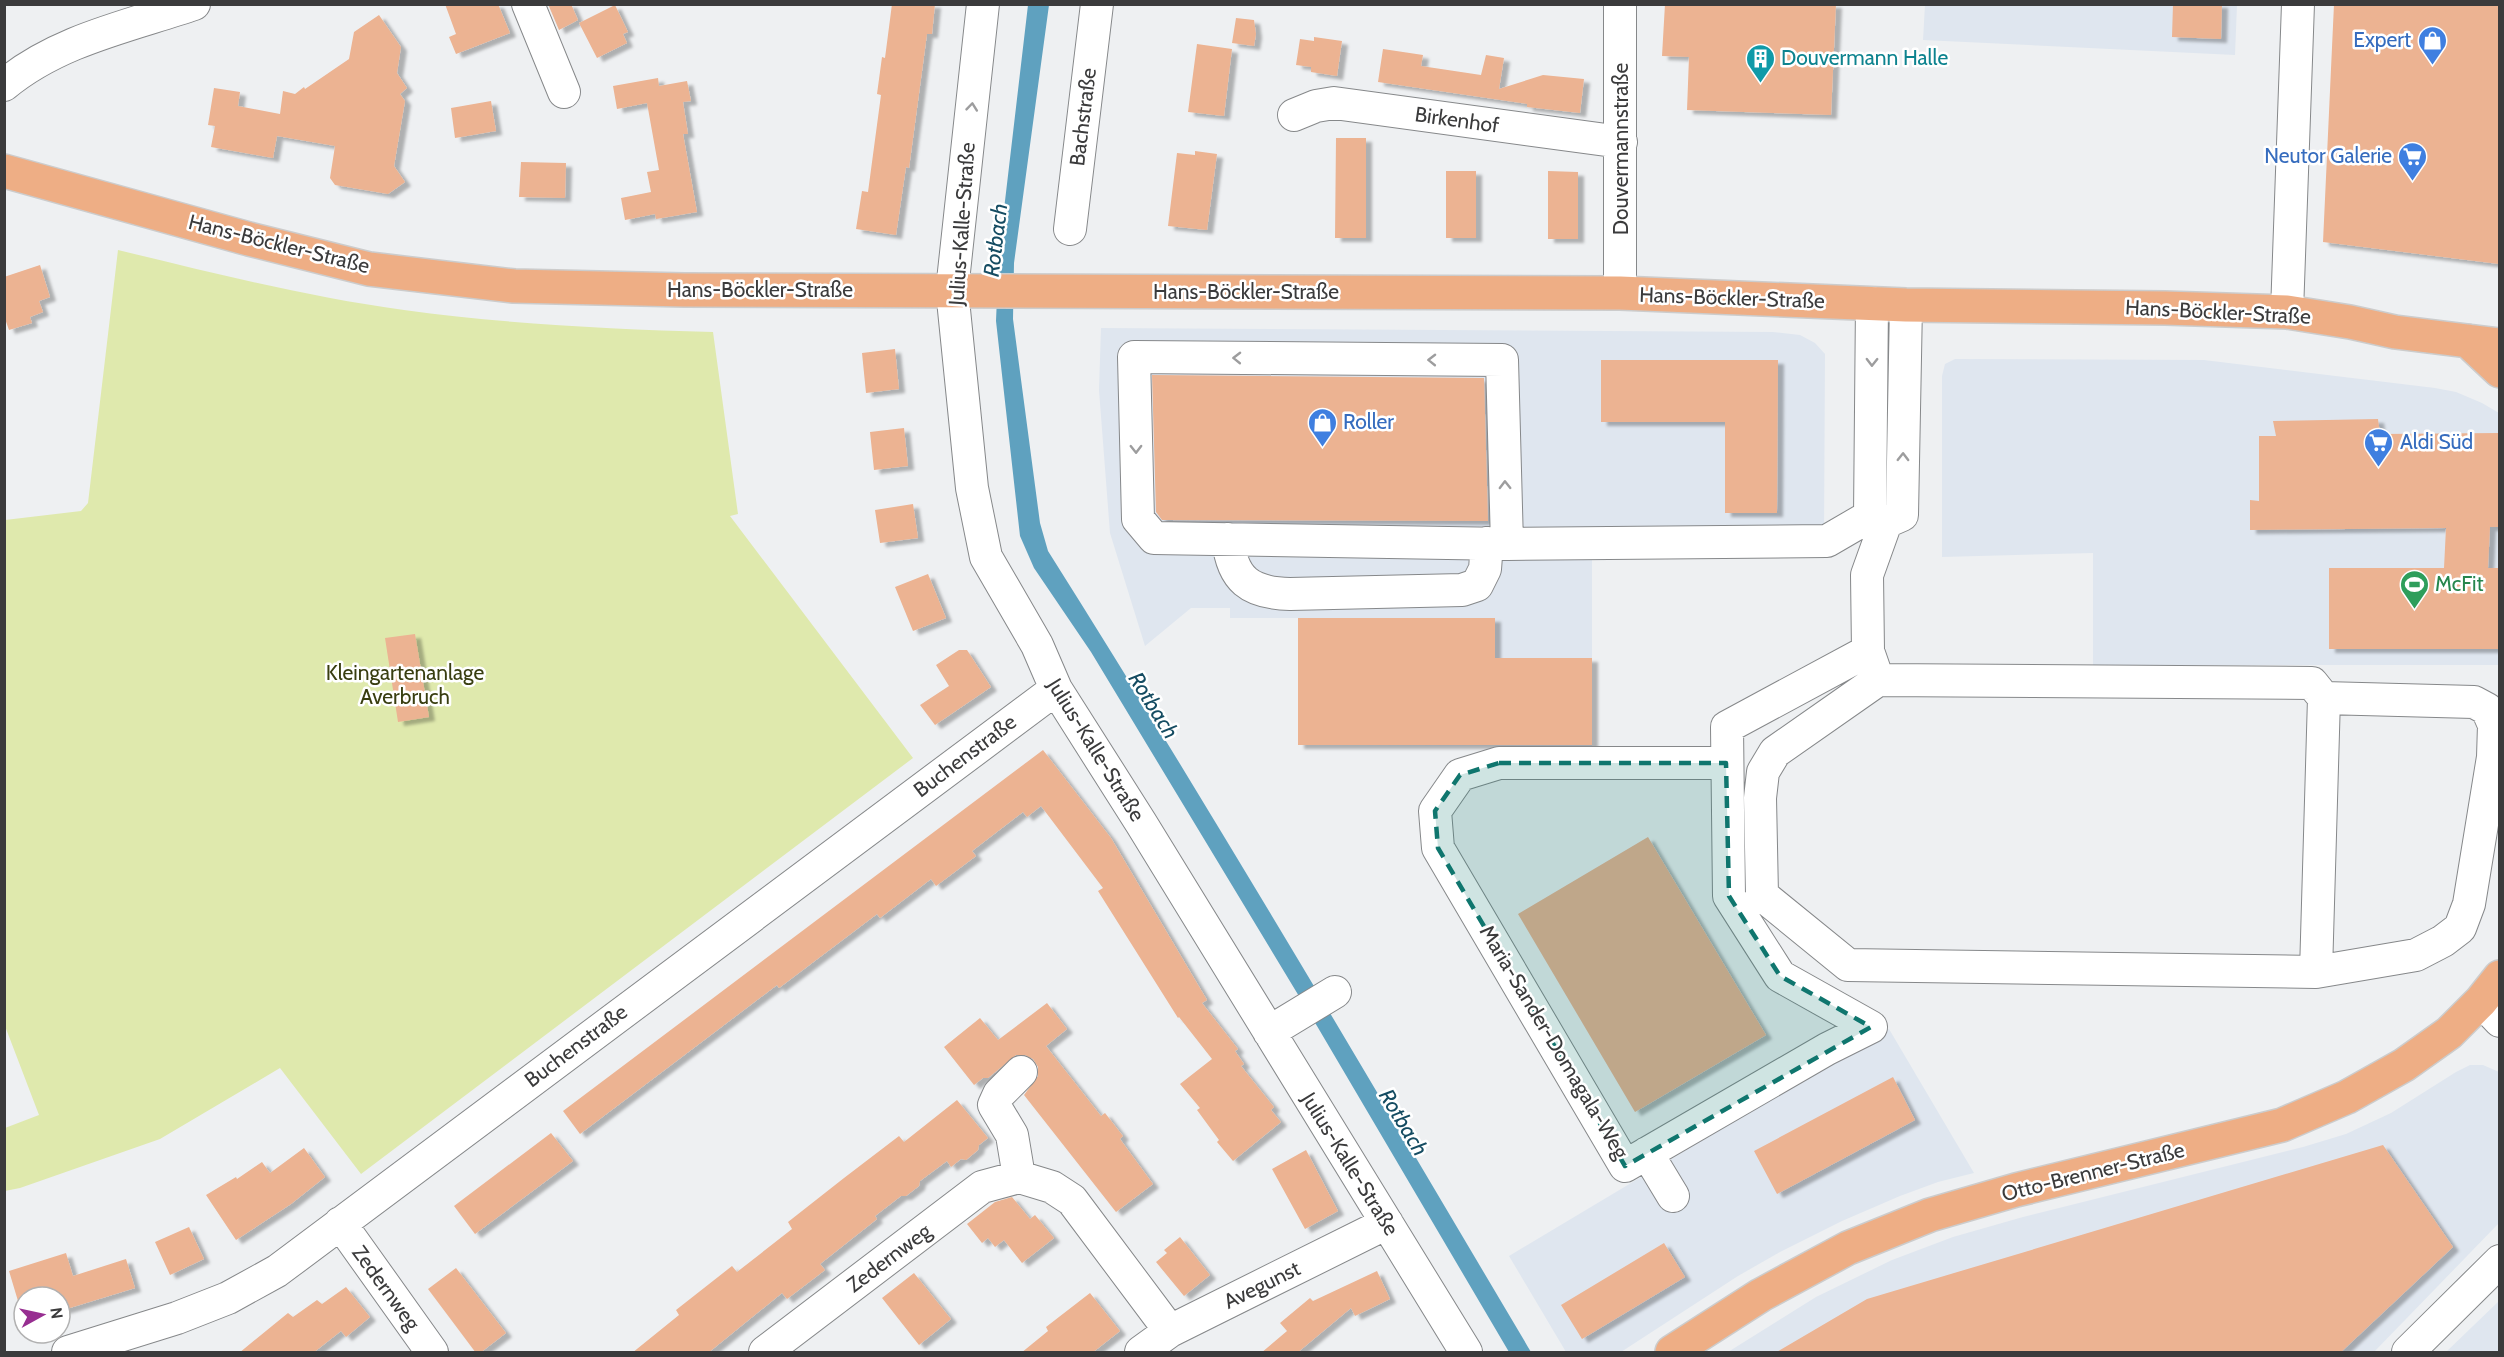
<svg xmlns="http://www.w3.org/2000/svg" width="2504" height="1357" font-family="Cabin,sans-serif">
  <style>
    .built { fill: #dfe6ef }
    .green { fill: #dfe9ad }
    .water { fill: #5fa1bf }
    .building { fill: #ecb392; filter: url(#shadow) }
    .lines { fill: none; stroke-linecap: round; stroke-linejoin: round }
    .minor-casing { stroke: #86888a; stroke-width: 34 }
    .major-casing { stroke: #ccc; stroke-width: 36 }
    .minor { stroke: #fff; stroke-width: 32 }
    .major { stroke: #eeae85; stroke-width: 33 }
    .oneway { stroke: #9d9d9e }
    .marked { fill: #0f766e; fill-opacity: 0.2; stroke: #0f766e; stroke-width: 4.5; stroke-dasharray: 12 8; stroke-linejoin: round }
    .labels { text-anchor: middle; stroke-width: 5; stroke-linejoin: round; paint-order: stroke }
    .shop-label { font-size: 21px; fill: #366cbe; stroke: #fff; text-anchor: end }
    .culture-label { font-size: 21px; fill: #0d838f; stroke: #fff; text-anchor: start }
    .street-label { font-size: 21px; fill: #3b3b3c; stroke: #fff }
    .leisure-label { font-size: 21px; fill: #27864d; stroke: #fff; text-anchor: start }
    .park-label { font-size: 21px; fill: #393e10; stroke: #fff }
    .water-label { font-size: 22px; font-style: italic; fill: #154c62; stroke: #fff }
  </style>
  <defs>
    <filter id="shadow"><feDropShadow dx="6" dy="4" stdDeviation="1.5" flood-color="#0004"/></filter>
  </defs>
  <rect width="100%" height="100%" fill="#eef0f2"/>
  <!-- built -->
  <path class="built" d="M1925,5H2237L2235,55L1923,40Z
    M1101,328L1773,332L1800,335L1815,343L1825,354L1824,536L1592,552V746L1298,745V618H1230V608H1191L1145,646L1110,533L1099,390Z
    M1955,359L2204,360L2435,388L2456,392L2482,403L2499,413V665H2093V553L1942,557V376L1945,364Z
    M1889,1029L1974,1173L1938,1182L1900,1196L1842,1221L1780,1252L1738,1276L1621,1352H1566L1509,1256Z
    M2470,1065H2483L2499,1072V1223L2374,1352H1728L1816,1297L1892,1260L1953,1237L2023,1217L2303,1147L2346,1134L2391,1113L2456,1072Z
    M2499,1301V1352H2446Z"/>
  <!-- green -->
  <path class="green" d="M118,250C213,273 308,297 404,310C506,324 610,329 713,332L738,514L730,516L913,758L361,1174L280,1068L160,1139L20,1188L5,1191V1128L39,1115L5,1026V520L81,511L88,503Z"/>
  <!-- water -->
  <path class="water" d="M1028,5H1049L1014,263L1013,319L1040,523L1048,551C1214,814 1372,1084 1531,1352H1509L1317,1026L1091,652L1034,568L1020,536L996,321L999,252Z"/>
  <!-- building -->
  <path class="building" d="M445,4H498L510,33L456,54L449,37L456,34Z
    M548,4H571L578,20L559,30Z
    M892,4H935L932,34H927L909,168L906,167L896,235L856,229L862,191L868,192L881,95L877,94L882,57L885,58Z
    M1665,4H1836L1831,115L1687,110L1689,57L1662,56Z
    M2173,4H2222L2221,39L2172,37Z
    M2334,4H2499V264L2323,242Z
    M615,5L628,32L623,34L627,43L597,58L579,23Z
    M379,15L401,47L397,73L407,88L400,94L405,101L394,166L405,182L388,194L335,185L330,178L335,146L277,136L273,158L211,147L215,126L208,125L214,88L240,92L238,106L280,114L283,91L295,94L304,87L305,89L349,59L354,32Z
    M1236,18L1254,20L1256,34L1254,46L1232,43Z
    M1314,37L1342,41L1337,76L1311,72V67L1296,65L1300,39L1314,41Z
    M1197,44L1232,49L1224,116L1188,112Z
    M1383,49L1423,55L1421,66L1481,75L1486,55L1504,58L1499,89L1543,75L1584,79L1580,113L1527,107V104L1378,82Z
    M658,78L659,86L687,81L691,101L683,102L688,134H683L697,212L656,219L655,214L625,220L621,198L651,192L647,172L659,170L647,103L617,109L613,86Z
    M491,101L496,131L455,138L451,108Z
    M1336,138H1366V238H1335Z
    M1195,151L1217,154L1207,230L1168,226L1177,153L1195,155Z
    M521,162L566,163L565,198L519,197Z
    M1446,171H1476V238H1446Z
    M1548,171L1578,172V239H1548Z
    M40,265L50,297L39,301L43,312L30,317L32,323L9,330L4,316V277Z
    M895,349L899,389L866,393L862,353Z
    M1601,360H1778L1777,513H1725V422H1601Z
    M1152,375L1484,378L1488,521L1162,520L1156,512Z
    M2378,419L2380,434L2499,433V527H2490L2488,568H2499V649H2329V568H2444L2446,528L2250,530V500L2259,501V436H2276L2273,421Z
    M904,428L908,466L874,470L870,432Z
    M913,504L918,538L880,543L875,510Z
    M928,574L946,618L913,631L895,587Z
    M1298,618H1495V658H1592V745H1298Z
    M415,634L429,717L398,722L385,638Z
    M959,650H967L991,687L935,725L920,705L949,686L936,665Z
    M1043,750L1111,838L1207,1000L1202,1003L1238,1049L1235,1051L1244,1064L1241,1066L1274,1107L1271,1110L1281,1122L1233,1161L1217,1142L1219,1140L1197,1110L1200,1108L1180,1084L1212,1059L1179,1017L1178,1018L1098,891L1103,888L1041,806L1027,817L1023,812L972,851L976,856L936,886L931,879L880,918L877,914L779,988L777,985L580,1134L563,1111Z
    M1648,837L1766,1035L1635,1112L1518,914Z
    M1047,1003L1067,1029L1046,1046L1101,1116L1105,1113L1123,1136L1120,1139L1153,1184L1116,1212L1024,1095L1038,1076V1067L1033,1059L1025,1055H1016L988,1078H983L974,1085L944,1047L980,1018L998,1040Z
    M1893,1077L1915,1120L1777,1194L1754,1151Z
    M957,1100L988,1138L979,1145L978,1150L966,1160L961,1159L951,1167L947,1161L920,1181L919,1186L906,1196H901L875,1216L877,1219L820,1264L825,1270L787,1299L782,1293L708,1353H632L679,1315L676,1310L732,1266L737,1272L792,1229L788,1222L844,1178L899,1136L904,1142Z
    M551,1133L573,1161L475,1234L454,1206Z
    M2383,1145L2453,1247L2340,1353H1775L1867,1299Z
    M304,1148L325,1177L291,1204L236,1240L206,1195L236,1177L237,1179L262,1162L270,1173Z
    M1306,1150L1338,1211L1305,1229L1272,1169Z
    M1012,1197L1030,1219L1035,1215L1054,1238L1022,1263L1004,1240L995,1247L988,1238L982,1243L967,1224L995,1202Z
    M189,1227L204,1259L170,1275L155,1242Z
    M1180,1237L1210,1275L1184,1296L1156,1262L1167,1253L1164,1250Z
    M1664,1243L1685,1277L1582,1339L1561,1305Z
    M66,1253L73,1276L126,1259L135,1288L60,1311V1297H24V1321L9,1271Z
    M456,1268L506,1333L480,1353H476L428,1289Z
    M1377,1271L1390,1299L1355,1316L1351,1308L1297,1353H1261L1287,1331L1280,1323L1310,1298L1313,1301Z
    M914,1273L951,1319L919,1345L882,1298Z
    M346,1287L370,1317L346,1337L341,1331L313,1353H239L288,1313L293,1317L317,1300L322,1304Z
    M1090,1293L1120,1331L1092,1353H1021L1048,1331L1046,1327Z"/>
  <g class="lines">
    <defs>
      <path id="minor" d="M528,4L564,92
        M983,4L952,290L972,488L986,557L1037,645L1056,689L1141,823L1466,1352
        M4,85C58,40 129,26 194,4
        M1294,115L1316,106L1334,103L1621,142
        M1070,229L1097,4
        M1620,293V4
        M2287,312L2298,4
        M1870,516L1886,522L1902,515L1906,305
        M1870,516L1872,303
        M1228,539C1232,580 1250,593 1290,594L1462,590L1477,585L1485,569L1487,543
        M1507,544L1502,360L1134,357L1138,519L1154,538L1507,544L1827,541L1870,516
        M1868,651L1878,680L2312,683L2324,698L2316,972L1848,965L1762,895L1760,798L1763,772L1775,752L1878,680
        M1726,763H1499L1460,775L1435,811L1438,848L1625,1166L1827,1049L1871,1027L1780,976L1729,896L1727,727L1868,651L1867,575L1886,522
        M2316,972L2416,955L2443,941L2460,928L2469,904L2493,757L2494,725L2487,709L2474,702L2324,698
        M2481,1001L2500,1021
        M1269,1032L1335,992
        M1647,1153L1673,1196
        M1019,1177L1012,1135L994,1105L999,1094L1021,1072
        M340,1223L432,1352
        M68,1352L177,1318L228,1298L277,1271L1056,689
        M765,1352L982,1187L1019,1177L1052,1187L1072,1200L1170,1331
        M1141,1352L1170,1331L1387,1223
        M2408,1352L2500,1261"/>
      <path id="major" d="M4,171L249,239L369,269L514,286L684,290L1620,293L1906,305L2165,308L2287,312L2350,322L2395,332L2500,345
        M2468,341L2500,371
        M1672,1352L1761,1295L1848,1248L1930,1215L2016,1190L2282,1125L2347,1097L2404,1065L2449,1033L2481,1001L2500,977"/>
    </defs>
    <!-- minor casing -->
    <use href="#minor" class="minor-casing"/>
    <!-- major casing -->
    <use href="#major" class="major-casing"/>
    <!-- minor -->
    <use href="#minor" class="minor"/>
    <!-- major -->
    <use href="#major" class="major"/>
  </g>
  <!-- one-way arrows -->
  <defs><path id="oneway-chevron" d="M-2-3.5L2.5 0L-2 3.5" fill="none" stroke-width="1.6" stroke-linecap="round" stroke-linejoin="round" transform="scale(1.5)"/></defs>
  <g class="oneway">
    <use href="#oneway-chevron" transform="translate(972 107) rotate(-84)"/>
    <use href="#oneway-chevron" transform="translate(1237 358) rotate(-179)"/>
    <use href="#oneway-chevron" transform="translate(1432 360) rotate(-179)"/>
    <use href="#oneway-chevron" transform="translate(1872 362) rotate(91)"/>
    <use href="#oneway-chevron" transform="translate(1136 449) rotate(89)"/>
    <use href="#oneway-chevron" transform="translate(1903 457) rotate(-89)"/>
    <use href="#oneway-chevron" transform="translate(1505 485) rotate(-91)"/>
  </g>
  <!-- marked area -->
  <path class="marked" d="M1499,763H1726L1729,896L1780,976L1871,1027L1625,1166L1438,848L1435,811L1460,775Z"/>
  <!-- icons -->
  <defs>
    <symbol id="shop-pin" viewBox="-11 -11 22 30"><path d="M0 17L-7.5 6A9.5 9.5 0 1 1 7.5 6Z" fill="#3f7fe0" stroke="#fff"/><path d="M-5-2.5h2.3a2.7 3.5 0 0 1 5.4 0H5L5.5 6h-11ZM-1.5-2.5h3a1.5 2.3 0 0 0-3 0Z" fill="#fff"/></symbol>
    <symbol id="building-pin" viewBox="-11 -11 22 30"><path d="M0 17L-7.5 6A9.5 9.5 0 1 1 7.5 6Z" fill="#0f9aa8" stroke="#fff"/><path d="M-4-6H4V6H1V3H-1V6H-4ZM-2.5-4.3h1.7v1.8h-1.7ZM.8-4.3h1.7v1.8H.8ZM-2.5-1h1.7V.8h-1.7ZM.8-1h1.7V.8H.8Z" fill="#fff"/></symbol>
    <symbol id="supermarket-pin" viewBox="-11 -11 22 30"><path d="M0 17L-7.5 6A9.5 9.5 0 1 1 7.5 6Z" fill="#3f7fe0" stroke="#fff"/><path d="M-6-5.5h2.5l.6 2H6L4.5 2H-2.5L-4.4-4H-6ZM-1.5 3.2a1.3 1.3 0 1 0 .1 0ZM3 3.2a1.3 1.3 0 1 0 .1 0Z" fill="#fff"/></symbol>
    <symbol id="stadium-pin" viewBox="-11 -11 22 30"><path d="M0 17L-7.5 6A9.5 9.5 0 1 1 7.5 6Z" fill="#2e9e5b" stroke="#fff"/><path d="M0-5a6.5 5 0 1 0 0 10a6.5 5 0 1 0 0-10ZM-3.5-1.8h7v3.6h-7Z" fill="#fff"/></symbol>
  </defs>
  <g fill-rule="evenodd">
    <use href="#shop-pin" x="2416" y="24" width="33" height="45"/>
    <use href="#building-pin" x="1744" y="42" width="33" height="45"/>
    <use href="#supermarket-pin" x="2396" y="140" width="33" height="45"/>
    <use href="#shop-pin" x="1306" y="406" width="33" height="45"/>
    <use href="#supermarket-pin" x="2362" y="426" width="33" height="45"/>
    <use href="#stadium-pin" x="2398" y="568" width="33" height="45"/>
  </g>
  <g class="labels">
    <!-- shop labels -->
    <g class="shop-label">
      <text x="2411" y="47">Expert</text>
      <text x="2392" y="163">Neutor Galerie</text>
      <text x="1343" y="429" text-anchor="start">Roller</text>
      <text x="2400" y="449" text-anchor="start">Aldi Süd</text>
    </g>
    <!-- culture labels -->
    <g class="culture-label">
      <text x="1781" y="65">Douvermann Halle</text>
    </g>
    <!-- street labels -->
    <g class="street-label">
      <text transform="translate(1083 117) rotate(-83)" y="7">Bachstraße</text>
      <text transform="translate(1457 120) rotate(8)" y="7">Birkenhof</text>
      <text transform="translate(1621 149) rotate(-90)" y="7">Douvermannstraße</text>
      <text transform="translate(962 224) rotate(-86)" y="7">Julius-Kalle-Straße</text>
      <text transform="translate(279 244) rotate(14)" y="7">Hans-Böckler-Straße</text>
      <text x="760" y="297">Hans-Böckler-Straße</text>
      <text x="1246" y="299">Hans-Böckler-Straße</text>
      <text transform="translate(1732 298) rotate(2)" y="7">Hans-Böckler-Straße</text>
      <text transform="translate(2218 312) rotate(3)" y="7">Hans-Böckler-Straße</text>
      <text transform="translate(1096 750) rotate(58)" y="7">Julius-Kalle-Straße</text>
      <text transform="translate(965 756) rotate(-37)" y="7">Buchenstraße</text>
      <text transform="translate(1554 1042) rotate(59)" y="7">Maria-Sander-Domagala-Weg</text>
      <text transform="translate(576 1046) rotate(-37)" y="7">Buchenstraße</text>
      <text transform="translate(1350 1164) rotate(58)" y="7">Julius-Kalle-Straße</text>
      <text transform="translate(2093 1172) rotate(-14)" y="7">Otto-Brenner-Straße</text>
      <text transform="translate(889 1258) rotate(-37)" y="7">Zedernweg</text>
      <text transform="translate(1262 1285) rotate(-26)" y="7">Avegunst</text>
      <text transform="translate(386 1288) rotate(54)" y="7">Zedernweg</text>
    </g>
    <!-- leisure labels -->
    <g class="leisure-label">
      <text x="2435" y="591">McFit</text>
    </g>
    <!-- park labels -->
    <g class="park-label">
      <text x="405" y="680">Kleingartenanlage<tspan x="405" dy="24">Averbruch</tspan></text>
    </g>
    <!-- water labels -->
    <g class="water-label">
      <text transform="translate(995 240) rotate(-83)" y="8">Rotbach</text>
      <text transform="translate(1154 705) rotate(58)" y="8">Rotbach</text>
      <text transform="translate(1404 1122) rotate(59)" y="8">Rotbach</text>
    </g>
  </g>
  <!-- border -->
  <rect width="2504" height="1357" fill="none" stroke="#3b3b3c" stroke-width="12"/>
  <!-- north arrow -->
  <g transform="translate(42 1315) rotate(82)"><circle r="28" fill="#ffffff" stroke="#b1b1b1" stroke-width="1.5"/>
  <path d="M0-4.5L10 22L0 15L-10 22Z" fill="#972e91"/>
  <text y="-9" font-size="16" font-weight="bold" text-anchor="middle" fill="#3b3b3c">N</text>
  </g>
</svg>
